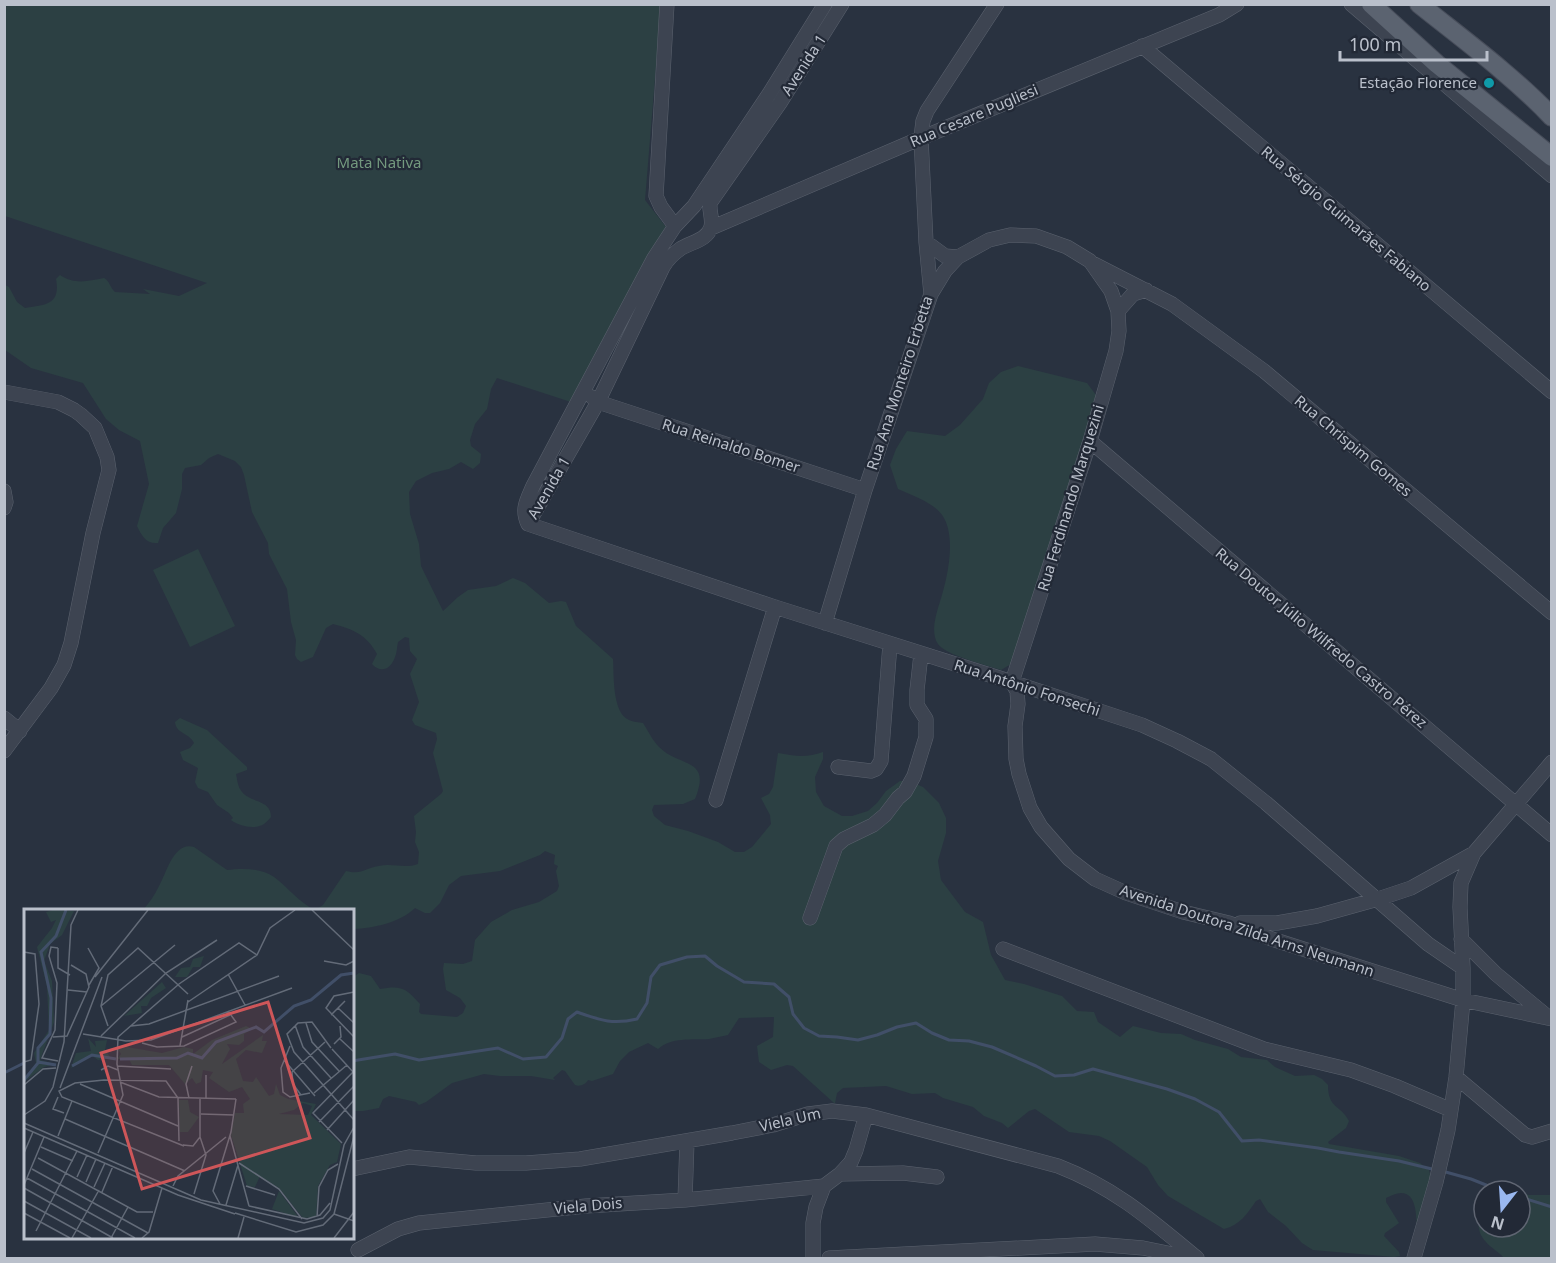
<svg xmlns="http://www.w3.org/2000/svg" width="1556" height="1263" font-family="'Noto Sans',sans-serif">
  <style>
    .green { fill: #2c4043 }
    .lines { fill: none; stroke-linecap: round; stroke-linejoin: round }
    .stream { stroke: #414f68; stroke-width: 3 }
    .minor-casing { stroke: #5b626e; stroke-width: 15 }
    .major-casing { stroke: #474d5a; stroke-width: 20 }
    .minor { stroke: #3d4451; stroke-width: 14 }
    .major { stroke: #5b6370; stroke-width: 18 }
    .culture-dot { fill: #0f9aa8; stroke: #222936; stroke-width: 2 }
    .labels { text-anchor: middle; stroke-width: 4.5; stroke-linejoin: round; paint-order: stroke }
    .street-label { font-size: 15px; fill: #bac0cb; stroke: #222936 }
    .poi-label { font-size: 15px; fill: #bac0cb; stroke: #222936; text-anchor: end }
    .park-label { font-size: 15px; fill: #73997e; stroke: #222936 }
    .inset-river { fill: none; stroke: #414f68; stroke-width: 3 }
    .inset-road { fill: none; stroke: #636b78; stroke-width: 1.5 }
    .view { fill: #ce5659; fill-opacity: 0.15; stroke: #ce5659; stroke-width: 3 }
    .inset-edge { fill: none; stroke: #bac0cb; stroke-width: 3 }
  </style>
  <rect width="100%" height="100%" fill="#293240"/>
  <!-- green -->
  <path class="green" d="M5,5H661L645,200L666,227L571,402L497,378L491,389L487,409L475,424L470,440L471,446L481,454L480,463L473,469L461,462L449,469L432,473L416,481L409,492L410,514L419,544L421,566L443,611L458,597L468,590L496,586L513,578L525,583L549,603L561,601L566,602L576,626L613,659C614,675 612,713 629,720C633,722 639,722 643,723C648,731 653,741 659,747C680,768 712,757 695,799L683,804L654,805L652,810L654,816L665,825L688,831L718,842L735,852H744L752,847L771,824L770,815L761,798L769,794L773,787L778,753C794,756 807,758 823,752V759L815,777L816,792L824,806L842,816H852L868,811L877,803L886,791L900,781H909L923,787L939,803L946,818V833L938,861L941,880L965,912L983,922L991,955L1005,980L1024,984L1062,996L1077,1011L1094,1012L1098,1022L1120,1037L1133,1026L1161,1033L1181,1034L1195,1040L1228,1049L1241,1057L1267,1060L1275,1067L1295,1076L1314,1075L1322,1079L1328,1085C1328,1109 1340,1104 1349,1121L1346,1128L1328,1142L1329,1144L1399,1156L1420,1163L1429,1170L1431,1179L1417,1227C1416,1216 1417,1193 1401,1193C1397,1193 1390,1196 1386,1198V1202L1399,1223L1385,1233L1384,1236L1399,1252L1400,1256L1394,1257L1313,1250L1302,1243L1286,1226L1268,1212L1260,1199L1256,1201C1247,1214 1240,1225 1224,1229L1168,1196L1158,1185L1147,1167L1110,1141L1099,1136L1069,1132L1035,1109L1029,1111L1008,1128L1002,1123L984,1116L973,1107L943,1098L935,1093L912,1094L886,1086L843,1088L837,1093L835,1103H834L793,1066L787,1065L771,1070L759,1062L757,1046L773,1037L774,1017L739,1018L728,1035C722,1036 715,1038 709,1039C692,1040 671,1037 658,1049L648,1043L629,1052L620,1061L613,1074L592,1081L588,1080C586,1084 580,1087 575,1085L565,1071L562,1070L553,1078L555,1080L531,1076H500L484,1074L452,1083L426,1102L419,1105L416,1102L389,1096L383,1099L379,1108L363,1111H353V977L359,973L371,976L380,989C401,985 406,988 420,1004L419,1012L421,1014L457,1017L463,1013L466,1006L460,998L446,990L443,969L444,963L463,964L472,961L475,940L491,922L512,910L539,902L557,891L559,886L556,871L558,866L554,864L555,855L545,851L540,855L500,871L461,876L449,885L440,903L430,913H425L415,908C399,923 374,928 353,929L352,910H143C149,903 155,895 159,886C167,872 174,841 194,847L227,870C242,868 261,868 274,877C289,888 297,901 315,910L323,905L346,871C363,875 364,868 379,866C392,863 405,869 418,864L419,852L415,842L416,832L414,816L441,794L443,791L433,753L437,739L436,733L415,725L412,720L419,702L410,674L417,659L410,651L409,638L405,637L398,642C397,646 397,653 395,657C391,669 381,674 372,664L377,654C367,635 353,629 333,624L326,628L313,657L301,662L297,659L295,655L296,640L291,622L287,589L269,554L268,543L252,512L244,475L241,467L235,461L218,454L209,458L201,465L185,468L182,474V489L176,513L163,528L158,543C146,544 142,536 137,526L149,484L140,441L119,430L106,419L83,383L31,368L5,350V285L9,287L17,302L25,308C45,305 61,305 56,279L60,275C75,285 88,281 104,278C110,281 110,288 115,292L150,294L143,289L179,296L207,283L5,216Z
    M1018,366L1087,383L1096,395L1097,406L1011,664L1001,670C987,665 945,655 938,644C931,633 935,619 938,608C946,584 957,542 944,518C936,503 913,496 898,489L890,465L896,449L907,431L945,436L960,425L983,399L989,383L1001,372Z
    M198,549L235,626L190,647L153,570Z
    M180,718L207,730L247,767V770L236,774C237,779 238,786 240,789C248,804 271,798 271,817C269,819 267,822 264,824C255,830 239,826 231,820L233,818L229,813L217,805L208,792L198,788L195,782L198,768L183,760L180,752L190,748L194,743C190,733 176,734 175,722Z
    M1520,1193L1529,1195H1551V1258H1504C1499,1252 1491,1248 1486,1242C1474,1230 1479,1214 1483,1200L1484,1227H1520Z"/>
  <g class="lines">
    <!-- stream -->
    <path class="stream" d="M352,1061L395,1054L419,1060L498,1048L523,1059L546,1057L562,1038L568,1019L577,1012C600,1020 612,1025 637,1019L647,1003L651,977L660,965L687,957L705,956L717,966L744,982L774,984L789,997L793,1014L804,1028L819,1036L837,1037L858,1040L877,1035L897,1027L916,1023L932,1033L949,1040L969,1041L992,1047L1036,1066L1055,1076L1074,1075L1093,1069L1167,1089L1195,1099L1219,1112L1242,1141L1259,1140L1318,1148L1339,1152L1399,1161L1436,1170
      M4,1073L26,1062
      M1442,1171L1471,1179L1501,1191
      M1520,1197L1552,1207"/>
    <defs>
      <path id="minor" d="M667,4L656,196L661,207L675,226
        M1351,4L1552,176
        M1142,46L1552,392
        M711,228L921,138L1219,15L1237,4
        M926,242L945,256L958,257
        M1094,264L1172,304L1264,371L1552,613
        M931,294L945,271L958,257L989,240L1010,235L1036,236L1067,247L1090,261L1111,291L1118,311L1119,331L1116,351L1090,441L1012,682L1017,691L1018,704L1015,726L1016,759L1019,774L1030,808L1041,827L1069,859L1095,879L1126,893L1183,912L1229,923L1275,940L1463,1000L1552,1019
        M1118,311L1133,294L1146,290
        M4,392L58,402L74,410L81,415L95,428L107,457L109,470L93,533L71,643L64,665L51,688L4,751
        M592,397L598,402L865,490
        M1090,441L1552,835
        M4,491L6,502L4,508
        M528,524L775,607L1012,682L1142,725L1177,741L1211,759L1266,803L1428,944L1463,968
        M528,524L598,402L663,267C667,260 673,254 680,249C690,242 707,241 711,227C713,219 709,211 710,203L780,103L842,4
        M528,524C521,509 527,500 533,486L654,258L675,226L694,206L769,94L825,4
        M825,623L865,490L931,294L926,242L921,138L923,121L927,111L997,4
        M4,718L20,731
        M838,767L871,771L876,769L881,761L890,644
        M716,800L775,607
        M810,918L836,846L844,839L873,825L885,815L898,798L905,792L914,776L926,737V719L917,705V690L921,654
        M1240,923H1277L1317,916L1378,899L1411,888L1474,853
        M1461,939L1496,974L1548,1017
        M1003,949L1264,1049L1351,1070L1395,1086L1451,1110
        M1456,1077L1525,1135L1532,1137L1552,1131
        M352,1169L409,1157L476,1163H526L580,1159L732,1133L773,1125L808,1114L832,1111L866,1115L1058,1166C1115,1188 1151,1220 1197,1258
        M840,1174L903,1173L937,1177
        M685,1200L687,1141
        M358,1250L398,1229L419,1223L586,1206L685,1200L824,1186
        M813,1258V1223L816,1207L824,1186L840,1174L851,1162L856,1150L866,1115
        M829,1258L1095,1244L1143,1248L1192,1258
        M1414,1258L1436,1182L1448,1130L1456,1077L1463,1000V968L1460,907L1461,883L1474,853L1552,762"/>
      <path id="major" d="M1371,4L1437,64L1552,157
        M1419,4C1464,40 1512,75 1552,117"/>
    </defs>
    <!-- minor casing -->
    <use href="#minor" class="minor-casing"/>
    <!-- major casing -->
    <use href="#major" class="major-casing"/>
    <!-- minor -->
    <use href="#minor" class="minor"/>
    <!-- major -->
    <use href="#major" class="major"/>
  </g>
  <!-- markers -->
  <circle class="culture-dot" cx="1489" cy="83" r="6"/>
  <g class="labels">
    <!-- street labels -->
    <g class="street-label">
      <text transform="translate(804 65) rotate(-57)" y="5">Avenida 1</text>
      <text transform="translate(974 116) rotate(-23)" y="5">Rua Cesare Pugliesi</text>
      <text transform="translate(1346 219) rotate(40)" y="5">Rua Sérgio Guimarães Fabiano</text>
      <text transform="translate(900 383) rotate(-72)" y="5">Rua Ana Monteiro Erbetta</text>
      <text transform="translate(731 446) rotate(18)" y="5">Rua Reinaldo Bomer</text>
      <text transform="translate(1353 446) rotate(40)" y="5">Rua Chrispim Gomes</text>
      <text transform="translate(549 488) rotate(-60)" y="5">Avenida 1</text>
      <text transform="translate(1071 498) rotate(-73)" y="5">Rua Ferdinando Marquezini</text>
      <text transform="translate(1321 638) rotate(40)" y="5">Rua Doutor Júlio Wilfredo Castro Pérez</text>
      <text transform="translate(1027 688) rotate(18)" y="5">Rua Antônio Fonsechi</text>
      <text transform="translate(1247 931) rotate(18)" y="5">Avenida Doutora Zilda Arns Neumann</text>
      <text transform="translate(790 1120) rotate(-13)" y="5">Viela Um</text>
      <text transform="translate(588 1206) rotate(-5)" y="5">Viela Dois</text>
    </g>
    <!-- poi labels -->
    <g class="poi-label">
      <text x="1477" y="88">Estação Florence</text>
    </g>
    <!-- park labels -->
    <g class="park-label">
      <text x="379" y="168">Mata Nativa</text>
    </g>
  </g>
  <!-- overview -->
  <g transform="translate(24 909)">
    <rect width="330" height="330" fill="#293240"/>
    <path d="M29,1L50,2L38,26L26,35L20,52L28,72L30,113L16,151L32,155L20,158L0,173L12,154L10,144L25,121L23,77L13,38L28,19L32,11L27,13L22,3ZM180,47L176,58H169L163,68H151L157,59L166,58L169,50ZM138,73L142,79L127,89L123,97H117L118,104L100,107ZM222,117L228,120L220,125V132L215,136L203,135L206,140L198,155L239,126L238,132H243L238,144L222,141L212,150L219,172L229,173L232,168L245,187L250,185L252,175L256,186L264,190L292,195L287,206L317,235L313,253L306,256L294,277L292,308L279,309L255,279L236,267L231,278L223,277L207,226L211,204H220L219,195L226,190L218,178L205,183L185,169L189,163L179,161L177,173L172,175L168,169L161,175L145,156H108L105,150H93L97,145L94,140L103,138L138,144L160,138L169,140V145L188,131ZM279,194L288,197L284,206L255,205L270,201ZM64,129L72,138L71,132L83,131L81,141L87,149L74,151L67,146L47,159L52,144L67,142ZM155,191H164L166,203L175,208L164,223H156ZM255,282L275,309L248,300Z" fill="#2c4043" fill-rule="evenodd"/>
    <path class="inset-river" d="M96,150L153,149L164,144L178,149L192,133L232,118L240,123L270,97L287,91L317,66L330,64M14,153L32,156M48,157L68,146L92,150M0,171L14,154V139L26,125L27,89L17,43L32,27L42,1"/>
    <path class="inset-road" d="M288,1L330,41M34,39V59L46,66M64,39L75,59L65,76M0,43L11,45L15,95L7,151L0,153M300,52L322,56L330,52M204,65L221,96M71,68L124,1M44,81L63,83M330,83L310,87L302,99L330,128M164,93L233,46L246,19L271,1M77,97L151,36M314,99L330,114M307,106L321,92M282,114L288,133L315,162M271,116L279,138L307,169M84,117L77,97L84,66L114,39L164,85M107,117L125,115L255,67M59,125L102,132L127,131L268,79M77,127L142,64L193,31M29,128L43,127L65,78L62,65L47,56M158,128L206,106M316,130L330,143M118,134L133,138L160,137L212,113L204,102M310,135L317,128L316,117M156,137L164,91M266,137L257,159L259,183L266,188L286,184M307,139L288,113L274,114L263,125L270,143L330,211M308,140L330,164M260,151L291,187M34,152L18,149L31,121L33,74L25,47L27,38L34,39M93,157L147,160M77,161L84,157L94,161M96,173L135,188L212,190M56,175L154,217M0,176L19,160L32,159M36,179L78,68M290,184L323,156M277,186L269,175L268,163L301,133M34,188L29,200L40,204M165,189L162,175L168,157M182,189V166M177,205L210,206M0,206L21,192L29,178L40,133L47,16L54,1M41,210L161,262M295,213L330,177M0,214L177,291L280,314L299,309L306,301L320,236L330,218M0,219L154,286L211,305M303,221L330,191M34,227L48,192M206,227L225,297M155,232L154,189L142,172L80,171L51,174L35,182L38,188L160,237M318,234L289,204L329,163M159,236L169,237L176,228M17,238L49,252M0,244L9,223M74,244L99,186L93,155L94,128L155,75L215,34L233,46M14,249L113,303H129M215,254L255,280L278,310M8,260L124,324M53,268L63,246M3,269L111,329M62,273L72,250M0,276L20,228M149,277L154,267L202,228M222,277L251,286M70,278L81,254M0,279L89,329M78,283L89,257M170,285L182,246L176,228V189M0,292L67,329M196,295L189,282L207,223L212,190M202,296L214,256M225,297L283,310L296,306L306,294M0,304L46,329M211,304L272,323L299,316L310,305L330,227M310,305L330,312M293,308L295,278L304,261L314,255M12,322L53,242M48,329L75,281M87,329L104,298M118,329L125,323L138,279M214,329L220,308M310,329L330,303"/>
    <path class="view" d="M244,93L286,229L118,280L77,144Z"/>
    <rect width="330" height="330" class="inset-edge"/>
  </g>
  <!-- border -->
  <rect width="1556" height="1263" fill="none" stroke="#bac0cb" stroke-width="12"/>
  <!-- north arrow -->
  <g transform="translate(1502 1209) rotate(197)"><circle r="28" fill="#222936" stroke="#5f6572" stroke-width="1.5"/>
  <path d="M0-4.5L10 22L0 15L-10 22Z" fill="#9ab8f0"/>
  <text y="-9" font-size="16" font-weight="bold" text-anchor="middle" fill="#bac0cb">N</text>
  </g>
  <!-- scale -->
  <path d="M1340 51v9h147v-9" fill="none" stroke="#bac0cb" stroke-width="3"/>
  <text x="1349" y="51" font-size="18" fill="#bac0cb" stroke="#222936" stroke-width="4.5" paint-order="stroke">100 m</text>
</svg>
